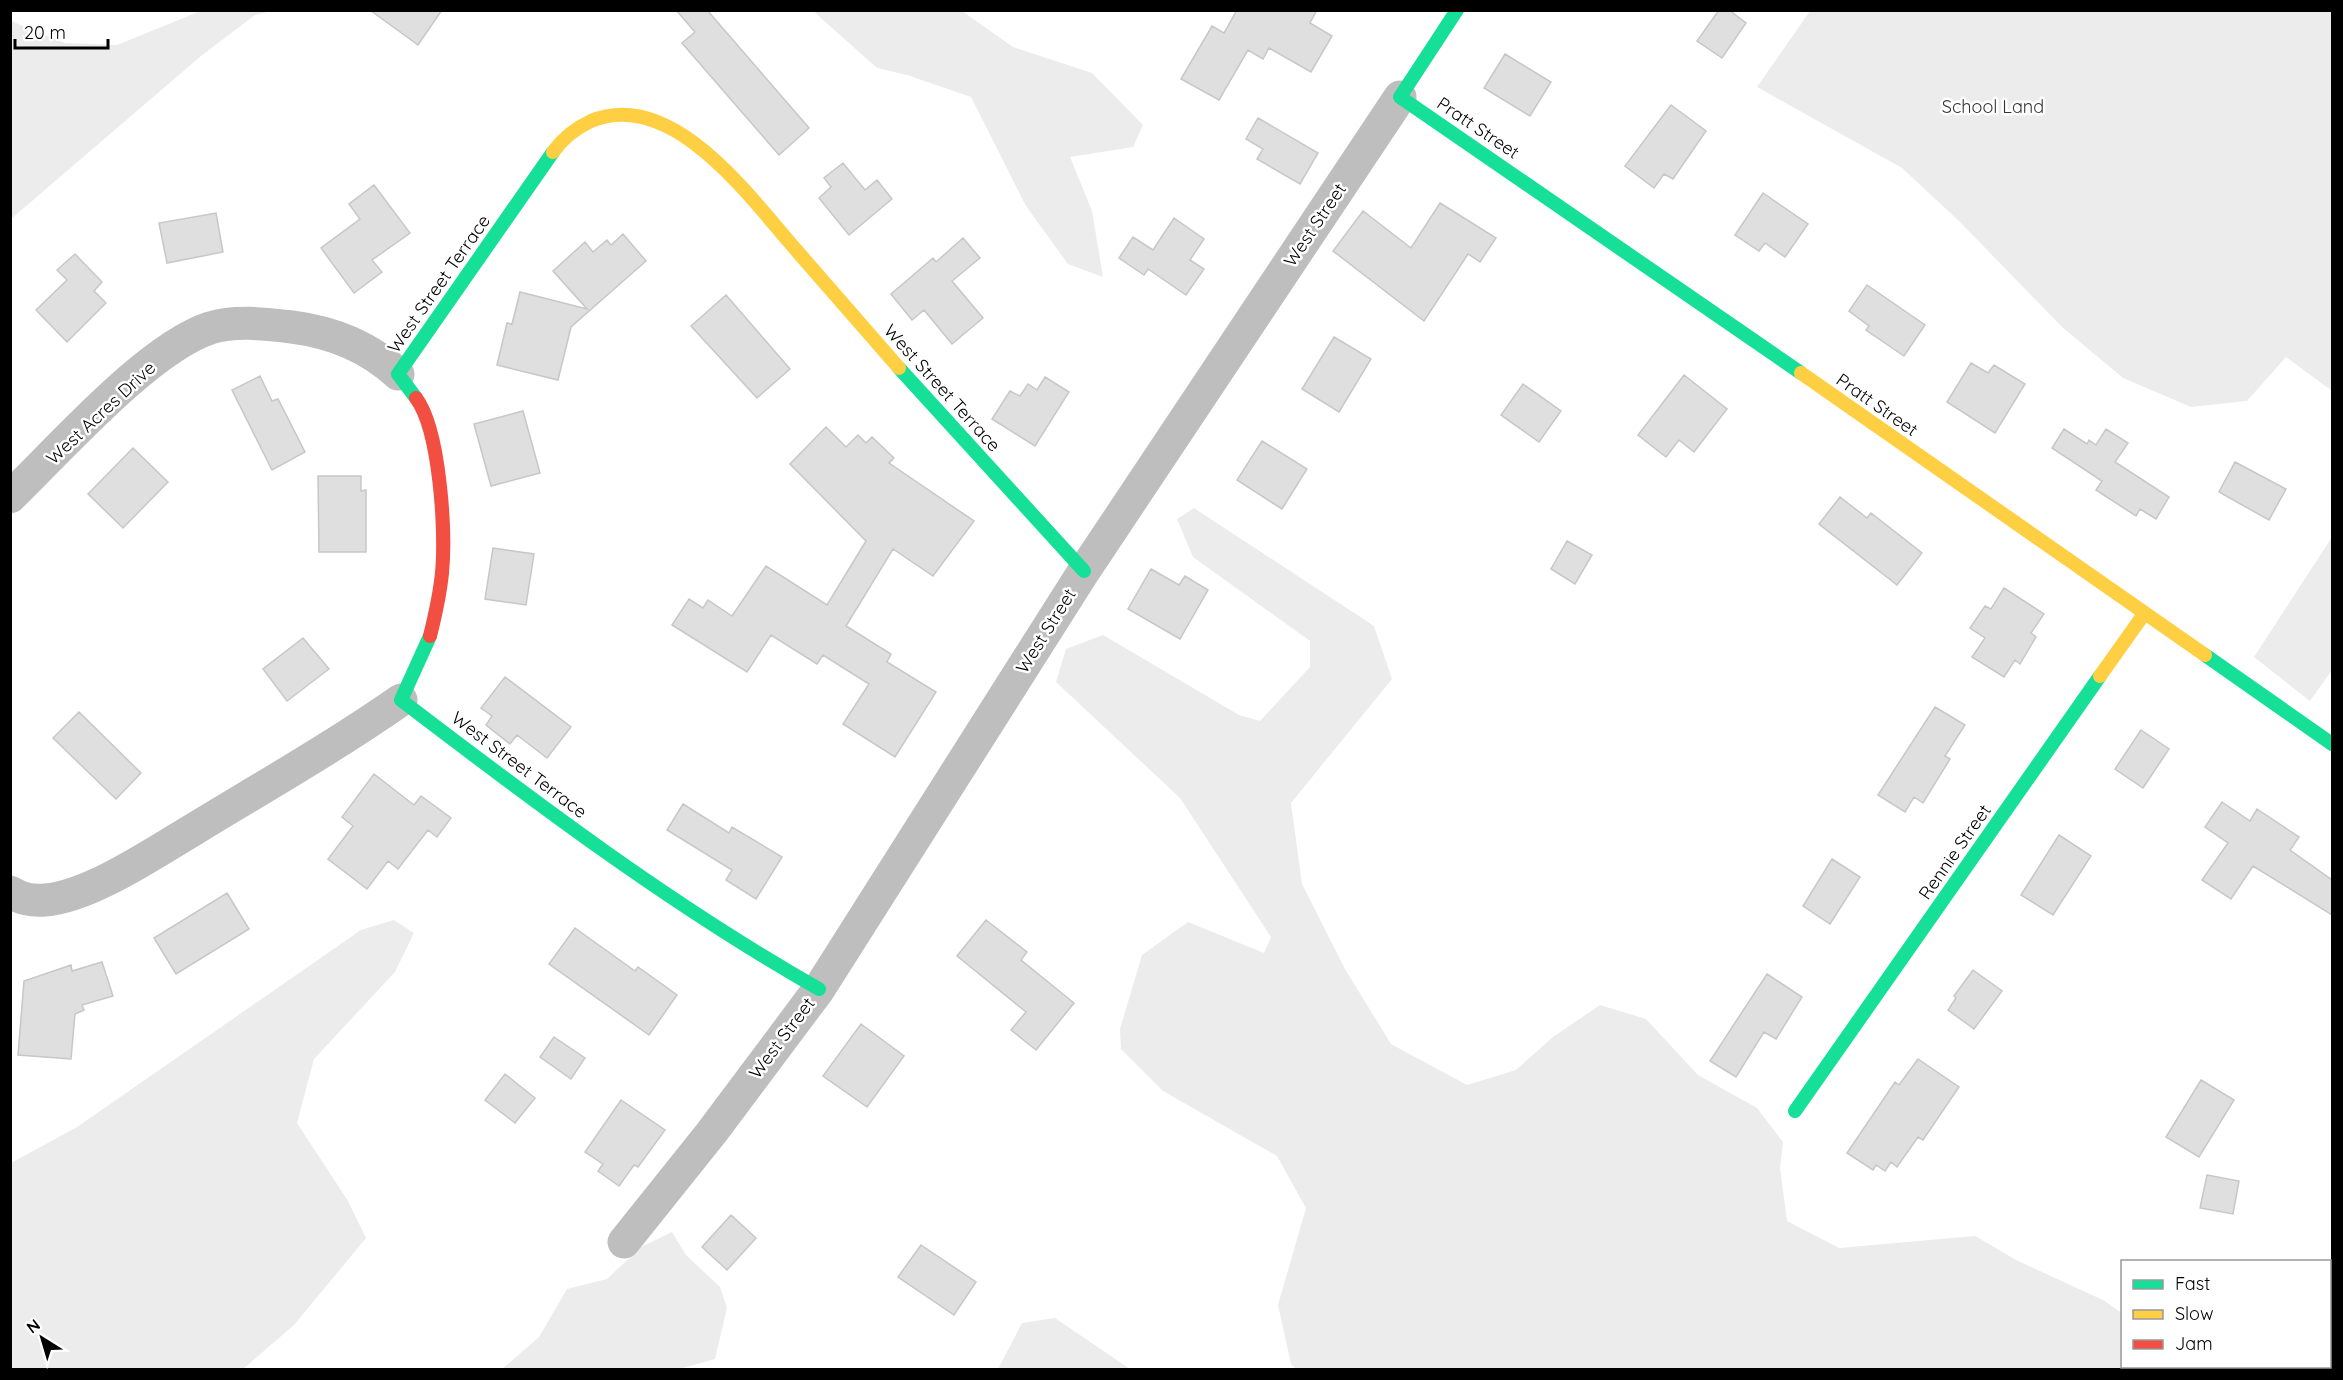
<svg xmlns="http://www.w3.org/2000/svg" width="2343" height="1380" font-family="Quicksand,sans-serif">
  <style>
    .green { fill: #ececec }
    .building { fill: #dfdfdf; stroke: #c7c7c7; stroke-width: 1.5 }
    .lines { fill: none; stroke-linecap: round; stroke-linejoin: round }
    .street { stroke: #bebebe; stroke-width: 33 }
    .fast { stroke: #16e098; stroke-width: 14 }
    .slow { stroke: #ffcf43; stroke-width: 14 }
    .jam { stroke: #f24e42; stroke-width: 14 }
    .labels { text-anchor: middle; stroke-width: 5; stroke-linejoin: round; paint-order: stroke }
    .park-label { font-size: 18px; fill: #333; stroke: #fff }
    .street-label { font-size: 18px; fill: #000; stroke: #fff }
  </style>
  <rect width="100%" height="100%" fill="#fff"/>
  <!-- green -->
  <path class="green" d="M203,10L272,11L255,15L201,56L11,219V21L65,43L117,45Z
    M813,11H962L1013,47L1092,73L1143,125L1133,147L1070,157L1092,211L1103,277L1068,264L1026,206L971,97L907,75L877,68Z
    M1810,11H2332V391L2286,357L2247,401L2191,407L2123,378L2062,327L1960,222L1902,168L1757,87Z
    M1194,508L1374,626L1392,679L1291,803L1302,884L1345,969L1391,1044L1467,1085L1516,1070L1553,1037L1600,1005L1646,1019L1698,1075L1757,1108L1783,1142L1780,1168L1787,1221L1839,1248L1975,1236L2018,1261L2103,1300L2122,1313V1366L2137,1367V1369H1296L1291,1364L1278,1305L1306,1208L1277,1156L1163,1091L1121,1049L1120,1029L1142,955L1188,922L1264,953L1271,937L1180,798L1056,682L1066,649L1103,635L1239,715L1260,721L1310,667V641L1193,557L1177,519Z
    M2332,537V670L2310,701L2254,657Z
    M394,920L414,933L395,972L314,1059L297,1123L348,1201L366,1238L294,1325L243,1369H11V1163L77,1127L361,930Z
    M672,1232L686,1255L720,1287L727,1308L715,1359L679,1369L501,1370L539,1337L567,1289L607,1279L641,1247Z
    M1055,1318L1130,1369H998L1022,1323Z"/>
  <!-- building -->
  <path class="building" d="M370,10H442L418,45Z
    M676,10H707L809,128L779,155L682,43L695,32Z
    M1237,10H1317L1310,23L1332,36L1311,72L1269,48L1263,59L1248,50L1219,100L1181,79L1212,26L1224,33Z
    M1719,10H1729L1746,23L1722,58L1697,41Z
    M1505,54L1551,82L1530,116L1484,88Z
    M1671,105L1706,131L1673,179L1664,174L1654,188L1625,166Z
    M1258,118L1318,153L1300,184L1257,159L1263,149L1246,139Z
    M843,163L865,190L877,180L892,199L849,235L819,198L831,187L824,178Z
    M374,185L410,233L372,260L382,272L354,293L321,248L360,219L349,204Z
    M1763,193L1808,224L1785,257L1765,243L1759,251L1735,235Z
    M1440,203L1496,238L1480,262L1468,254L1424,321L1333,251L1363,211L1411,248Z
    M216,213L223,252L167,263L159,223Z
    M1174,218L1204,239L1190,260L1204,269L1186,295L1148,269L1144,275L1119,258L1133,237L1153,250Z
    M623,234L646,261L571,327L558,380L497,365L507,323L512,324L520,292L587,309L553,271L585,242L593,252L607,240L611,245Z
    M963,238L980,258L952,281L983,318L952,344L924,310L912,320L891,294L933,258L936,262Z
    M75,254L102,282L94,291L106,303L67,342L36,310L67,280L57,270Z
    M1867,285L1925,325L1904,356L1866,330L1869,326L1849,311Z
    M726,295L790,369L757,398L691,326Z
    M1334,337L1371,359L1339,412L1302,389Z
    M1971,363L1988,373L1994,365L2025,384L1995,433L1947,402Z
    M1684,375L1727,409L1694,452L1679,440L1666,457L1638,435Z
    M260,376L272,401L278,399L305,452L272,470L232,390Z
    M1045,377L1069,392L1035,446L992,419L1010,391L1020,396L1028,384L1037,390Z
    M1523,384L1561,411L1539,442L1501,415Z
    M523,411L540,473L491,486L474,424Z
    M826,427L846,447L858,435L866,443L872,437L894,458L889,463L974,521L933,576L893,549L846,626L891,654L887,662L936,692L895,757L843,724L869,684L823,655L817,664L771,635L747,672L672,625L689,599L703,608L708,600L732,616L766,566L827,605L866,541L790,464Z
    M2064,429L2087,444L2089,440L2096,445L2106,429L2128,443L2115,462L2169,497L2156,519L2140,509L2136,516L2096,490L2102,481L2052,448Z
    M1262,441L1307,469L1282,509L1237,480Z
    M133,448L168,482L123,528L88,494Z
    M2235,462L2286,489L2269,520L2219,492Z
    M318,476H361V491L366,490V552H319Z
    M1840,497L1867,518L1871,513L1922,553L1897,585L1819,524Z
    M1567,541L1592,555L1575,584L1551,569Z
    M493,548L534,554L526,605L485,599Z
    M1151,569L1179,585L1185,576L1208,590L1180,639L1128,609Z
    M2004,588L2044,614L2031,633L2036,637L2020,664L2015,660L2004,677L1972,657L1985,638L1970,628L1985,606L1991,609Z
    M303,638L329,669L287,701L263,669Z
    M505,677L571,727L547,758L517,735L510,744L486,725L492,716L481,708Z
    M1935,707L1965,725L1945,756L1950,759L1923,803L1914,797L1905,812L1878,795Z
    M79,712L141,773L116,799L53,738Z
    M2141,730L2169,749L2143,788L2115,769Z
    M374,774L414,805L421,796L451,818L437,837L428,830L398,869L388,861L367,889L328,859L353,826L342,817Z
    M2222,802L2250,821L2257,809L2299,837L2290,850L2332,880V915L2253,866L2231,899L2202,880L2228,843L2205,827Z
    M683,804L729,833L732,827L782,857L756,899L726,880L732,870L667,830Z
    M2059,835L2091,856L2053,915L2021,895Z
    M1832,859L1860,877L1830,924L1803,906Z
    M227,893L249,929L176,974L154,938Z
    M986,920L1027,952L1021,960L1074,1003L1036,1050L1011,1030L1026,1012L957,956Z
    M575,928L635,971L638,967L677,995L649,1035L549,964Z
    M102,962L113,996L82,1005L84,1010L75,1014L71,1059L18,1055L24,981L71,965L72,971Z
    M1973,970L2002,991L1974,1029L1948,1010L1956,998L1954,996Z
    M1767,974L1802,997L1776,1039L1764,1032L1736,1077L1710,1061Z
    M861,1024L904,1056L867,1107L823,1076Z
    M554,1037L585,1058L571,1079L540,1057Z
    M1918,1059L1959,1087L1923,1140L1918,1137L1897,1167L1891,1162L1885,1171L1876,1165L1873,1170L1847,1153L1895,1082L1899,1085Z
    M505,1074L535,1098L515,1123L485,1100Z
    M2201,1080L2234,1100L2199,1157L2166,1137Z
    M621,1100L665,1130L638,1167L634,1165L619,1186L598,1171L603,1164L585,1152Z
    M2207,1175L2239,1181L2233,1214L2200,1208Z
    M731,1215L756,1238L727,1270L702,1247Z
    M921,1245L976,1282L954,1315L898,1277Z"/>
  <g class="lines">
    <!-- street -->
    <path class="street" d="M10,497C60,449 147,349 210,328C237,320 265,324 292,327C331,332 369,347 398,374
      M10,892C22,899 31,901 45,900C90,897 157,851 196,828C265,786 335,746 401,700
      M624,1242L712,1132L819,989L1084,571L1400,97"/>
    <!-- fast -->
    <path class="fast" d="M1457,10L1400,97L1801,373
      M899,368L1084,571
      M416,398L398,374L553,152
      M430,636L401,700C536,803 671,905 819,989
      M2205,655L2332,744
      M1795,1111L2100,676"/>
    <!-- slow -->
    <path class="slow" d="M553,152C563,138 576,128 591,121C673,87 751,199 797,251C831,290 865,329 899,368
      M1801,373L2205,655
      M2100,676L2144,614"/>
    <!-- jam -->
    <path class="jam" d="M416,398C440,430 446,532 442,573C440,593 435,616 430,636"/>
  </g>
  <g class="labels">
    <!-- park labels -->
    <g class="park-label">
      <text x="1993" y="113">School Land</text>
    </g>
    <!-- street labels -->
    <g class="street-label">
      <text transform="translate(1478 128) rotate(34)" y="6">Pratt Street</text>
      <text transform="translate(1315 225) rotate(-56)" y="6">West Street</text>
      <text transform="translate(439 284) rotate(-55)" y="6">West Street Terrace</text>
      <text transform="translate(942 388) rotate(48)" y="6">West Street Terrace</text>
      <text transform="translate(1877 405) rotate(35)" y="6">Pratt Street</text>
      <text transform="translate(101 413) rotate(-43)" y="6">West Acres Drive</text>
      <text transform="translate(1046 631) rotate(-58)" y="6">West Street</text>
      <text transform="translate(519 765) rotate(37)" y="6">West Street Terrace</text>
      <text transform="translate(1955 852) rotate(-55)" y="6">Rennie Street</text>
      <text transform="translate(782 1038) rotate(-53)" y="6">West Street</text>
    </g>
  </g>
  <!-- border -->
  <rect width="2343" height="1380" fill="none" stroke="#000000" stroke-width="24"/>
  <!-- legend -->
  <rect x="2121" y="1260" width="210" height="108" fill="#ffffff" stroke="#999999" stroke-width="1.5"/>
  <rect x="2133" y="1280" width="30" height="9" fill="#16e098" stroke="#999999" stroke-width="1.5"/>
  <text x="2175" y="1290" font-size="18" fill="#000000">Fast</text>
  <rect x="2133" y="1310" width="30" height="9" fill="#ffcf43" stroke="#999999" stroke-width="1.5"/>
  <text x="2175" y="1320" font-size="18" fill="#000000">Slow</text>
  <rect x="2133" y="1340" width="30" height="9" fill="#f24e42" stroke="#999999" stroke-width="1.5"/>
  <text x="2175" y="1350" font-size="18" fill="#000000">Jam</text>
  <!-- north arrow -->
  <g transform="translate(42 1338) rotate(323)" stroke="#ffffff" stroke-width="4.5" paint-order="stroke">
  <path d="M0-4.5L10 22L0 15L-10 22Z" fill="#000000"/>
  <text y="-9" font-size="16" font-weight="bold" text-anchor="middle" fill="#000000">N</text>
  </g>
  <!-- scale -->
  <path d="M15 39v9h93v-9" fill="none" stroke="#000000" stroke-width="3"/>
  <text x="24" y="39" font-size="18" fill="#000000" stroke="#ffffff" stroke-width="4.5" paint-order="stroke">20 m</text>
</svg>
